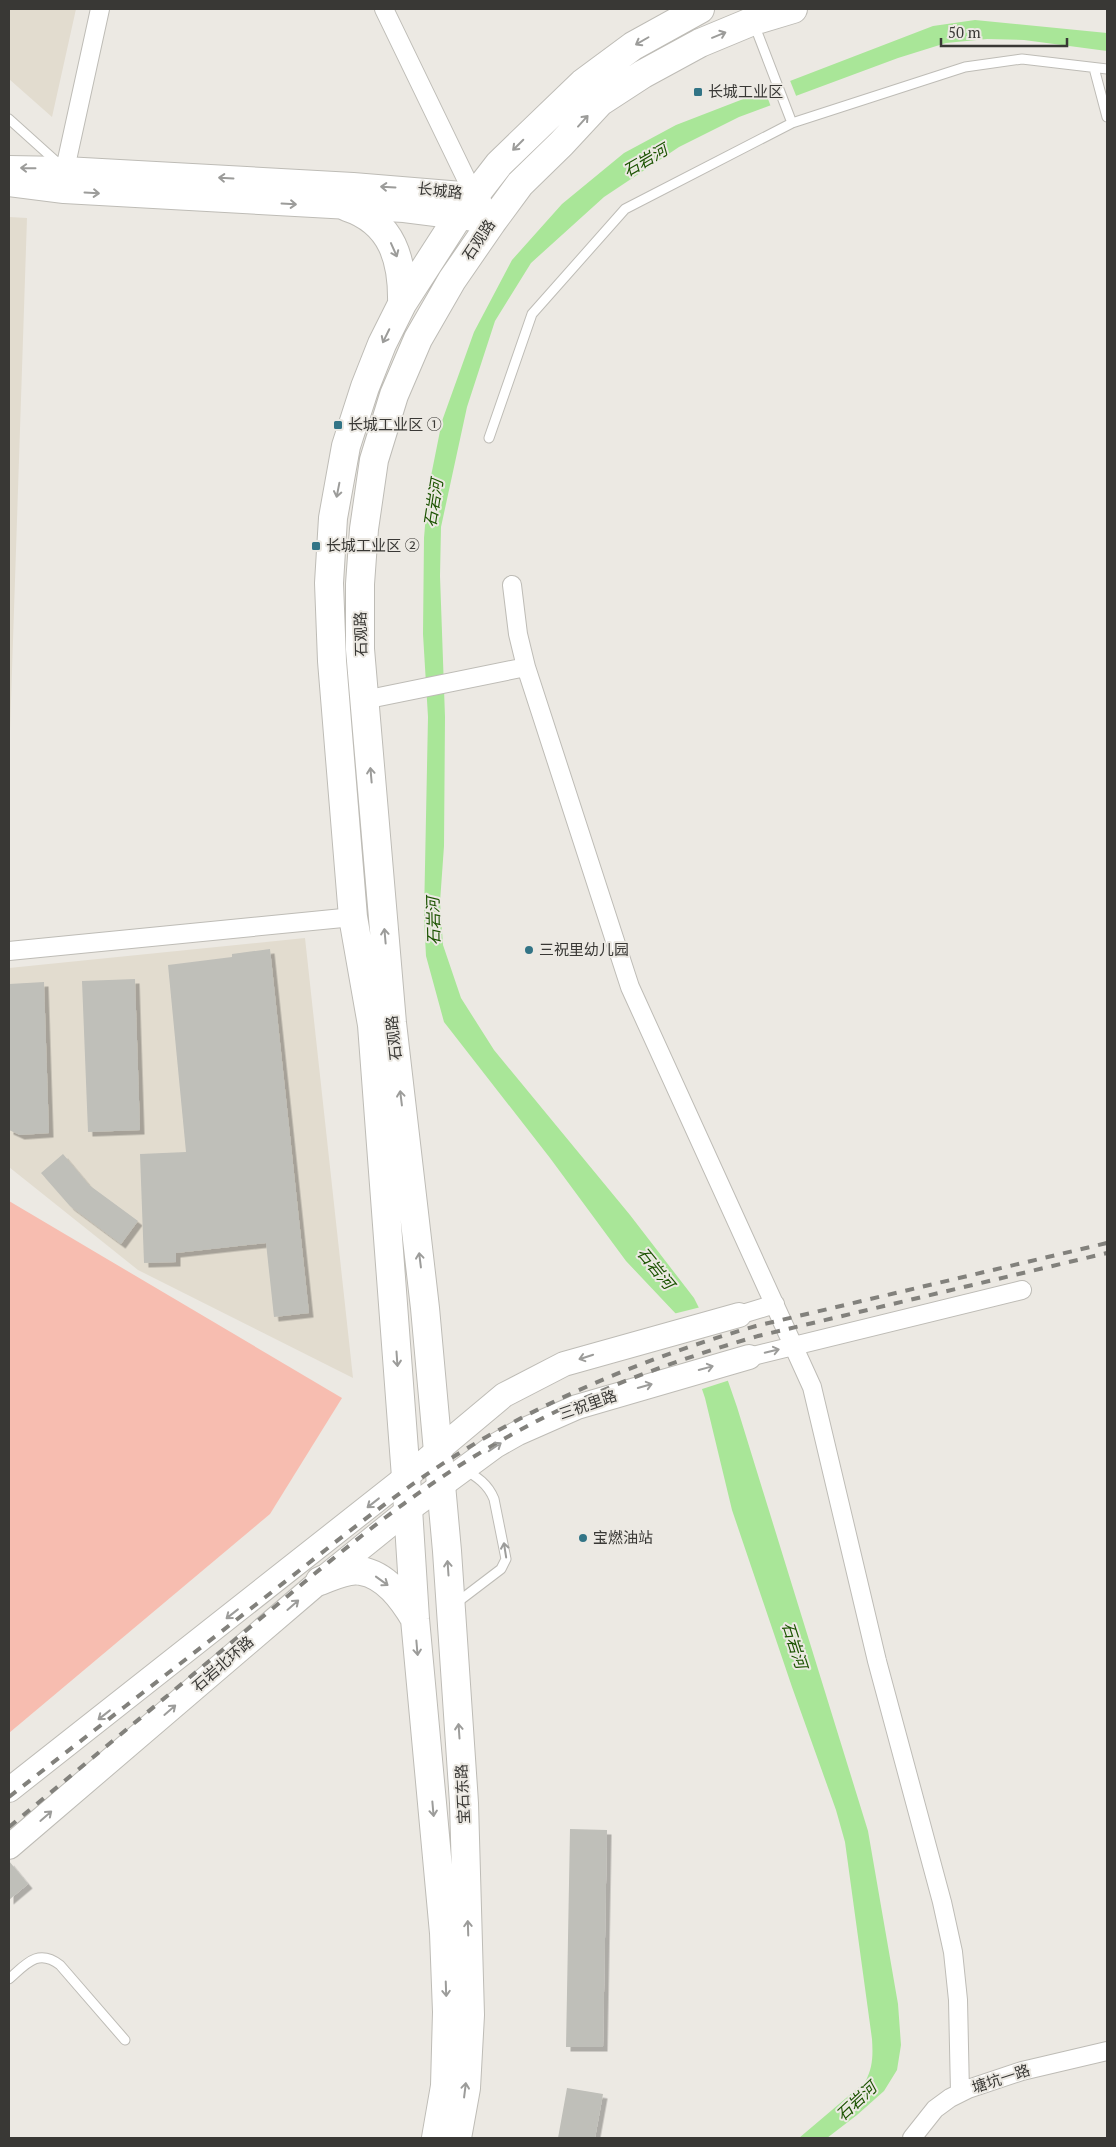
<svg xmlns="http://www.w3.org/2000/svg" width="1116" height="2147" font-family="'PT Serif','Noto Sans SC',serif">
  <style>
    .built { fill: #e2dccf }
    .green { fill: #f7bdb0 }
    .water { fill: #a9e698 }
    .pier { fill: #ece9e3 }
    .building { fill: #bfbfb9; filter: url(#shadow) }
    .lines { fill: none; stroke-linecap: round; stroke-linejoin: round }
    .lane-casing { stroke: #bebcb6; stroke-width: 11 }
    .street-casing { stroke: #bebcb6; stroke-width: 20 }
    .secondary-casing { stroke: #bebcb6; stroke-width: 26 }
    .primary-casing { stroke: #bebcb6; stroke-width: 30 }
    .lane { stroke: #fff; stroke-width: 9 }
    .street { stroke: #fff; stroke-width: 18 }
    .secondary { stroke: #fff; stroke-width: 24 }
    .primary { stroke: #fff; stroke-width: 28 }
    .rail { stroke: #82817c; stroke-width: 4; stroke-dasharray: 9 9; stroke-linecap: butt }
    .oneway { stroke: #9c9c9a }
    .poi-dot { fill: #327486; stroke: #ece9e3; stroke-width: 2 }
    .labels { text-anchor: middle; stroke-width: 4; stroke-linejoin: round; paint-order: stroke }
    .poi-label { font-size: 15px; fill: #393835; stroke: #ece9e3; text-anchor: start }
    .street-label { font-size: 15px; fill: #393835; stroke: #ece9e3 }
    .water-label { font-size: 16px; font-style: italic; fill: #1b5301; stroke: #ece9e3 }
  </style>
  <defs>
    <filter id="shadow"><feDropShadow dx="4.5" dy="4.5" stdDeviation="0" flood-color="#0004"/></filter>
  </defs>
  <rect width="100%" height="100%" fill="#ece9e3"/>
  <!-- built -->
  <path class="built" d="M9,9H76L52,117L9,79Z
    M9,217L27,218L9,761Z
    M305,938L353,1378L138,1270L9,1167V968Z"/>
  <!-- green -->
  <path class="green" d="M9,1201L342,1398L270,1514L9,1733Z"/>
  <!-- water -->
  <path class="water" d="M975,20L1107,33V51L1024,40L987,39L946,43L898,58L739,117L679,147L604,197L531,263L495,321L467,407L441,527L440,576L445,717L444,846L440,902L443,945L461,998L494,1050L630,1215L694,1298L711,1332L737,1407L868,1831L898,2004L901,2045L897,2070L884,2091L857,2115L827,2138H799L865,2082C873,2068 873,2055 872,2039L845,1842L836,1810L792,1687L732,1510L705,1398L677,1315L626,1261L550,1158L444,1022L426,956L424,917L428,717L423,634L424,538L428,491L442,421L474,332L512,260L562,204L624,153L676,125L933,26Z"/>
  <!-- pier -->
  <path class="pier" d="M789,78L797,98L771,107L764,88Z
    M701,1307L713,1331L730,1380L699,1390L673,1314Z"/>
  <!-- building -->
  <path class="building" d="M270,949L309,1313L274,1317L266,1243L176,1253V1262L144,1263L140,1154L186,1152L168,965L232,957V954Z
    M135,979L140,1130L88,1132L82,981Z
    M44,982L49,1133L20,1135L9,1130V984Z
    M63,1154L89,1185L138,1221L121,1244L70,1206L41,1173Z
    M570,1829L607,1830L603,2047H566Z
    M9,1861L28,1884L9,1900Z
    M567,2088L603,2094L595,2138H558Z"/>
  <g class="lines">
    <defs>
      <path id="lane" d="M754,24L792,123
        M1094,68L1107,117
        M9,119L59,164
        M489,438L532,314L625,209L792,123L965,67L1022,59L1107,69
        M455,1604L501,1569L506,1559L494,1499C488,1484 477,1477 464,1469
        M9,1979C26,1964 38,1948 60,1965L125,2040"/>
      <path id="street" d="M384,9L474,195
        M64,179L65,169L100,9
        M512,585L518,634L526,667L630,987L812,1387L877,1661L942,1902L953,1952L958,2000L960,2093
        M364,700L526,667
        M9,951L353,917
        M739,1315L775,1304
        M749,1357L1022,1290
        M912,2138L935,2109L950,2098L968,2089L1022,2071L1107,2051"/>
      <path id="secondary" d="M9,168L65,169L353,185L474,195L492,222
        M9,184L64,191L404,210L475,219
        M9,1790L406,1477L504,1395L564,1364L739,1315
        M9,1847L320,1581L408,1510L495,1446L518,1433L577,1407L749,1357"/>
      <path id="primary" d="M347,207C393,222 403,261 402,304
        M320,1581C333,1576 348,1568 361,1571C386,1575 403,1599 415,1619
        M436,2138L445,2086L447,2012L444,1933L415,1619L406,1477L372,1025L353,917L332,661L329,583L333,518L346,446L365,387L382,344L402,304L458,217L499,164L583,83L633,46L700,9
        M457,2138L466,2088L470,2015L464,1803L447,1551L425,1308L392,1023L360,649V584L364,529L374,460L394,395L418,339L452,280L492,222L520,184L561,144L600,102L643,74L700,43L753,21L793,9"/>
    </defs>
    <!-- lane casing -->
    <use href="#lane" class="lane-casing"/>
    <!-- street casing -->
    <use href="#street" class="street-casing"/>
    <!-- secondary casing -->
    <use href="#secondary" class="secondary-casing"/>
    <!-- primary casing -->
    <use href="#primary" class="primary-casing"/>
    <!-- lane -->
    <use href="#lane" class="lane"/>
    <!-- street -->
    <use href="#street" class="street"/>
    <!-- secondary -->
    <use href="#secondary" class="secondary"/>
    <!-- primary -->
    <use href="#primary" class="primary"/>
    <!-- rail -->
    <path class="rail" d="M9,1797C98,1727 188,1658 277,1588C345,1535 412,1479 488,1436C573,1388 662,1353 756,1326L1107,1243
      M9,1827C93,1757 177,1688 261,1618C335,1557 407,1495 490,1447C574,1397 665,1363 758,1336L1107,1253"/>
  </g>
  <!-- one-way arrows -->
  <defs><path id="oneway-shaft" d="M-6 0H5M1.5-3L5.5 0L1.5 3" fill="none" stroke-width="1.6" stroke-linecap="round" stroke-linejoin="round" transform="scale(1.25)"/></defs>
  <g class="oneway">
    <use href="#oneway-shaft" transform="translate(719 35) rotate(-22)"/>
    <use href="#oneway-shaft" transform="translate(642 41) rotate(150)"/>
    <use href="#oneway-shaft" transform="translate(583 121) rotate(-48)"/>
    <use href="#oneway-shaft" transform="translate(518 145) rotate(135)"/>
    <use href="#oneway-shaft" transform="translate(28 168) rotate(-179)"/>
    <use href="#oneway-shaft" transform="translate(226 178) rotate(-177)"/>
    <use href="#oneway-shaft" transform="translate(388 187) rotate(-177)"/>
    <use href="#oneway-shaft" transform="translate(92 193) rotate(3)"/>
    <use href="#oneway-shaft" transform="translate(289 204) rotate(3)"/>
    <use href="#oneway-shaft" transform="translate(394 250) rotate(66)"/>
    <use href="#oneway-shaft" transform="translate(386 336) rotate(116)"/>
    <use href="#oneway-shaft" transform="translate(338 490) rotate(101)"/>
    <use href="#oneway-shaft" transform="translate(371 775) rotate(-95)"/>
    <use href="#oneway-shaft" transform="translate(385 936) rotate(-95)"/>
    <use href="#oneway-shaft" transform="translate(401 1098) rotate(-97)"/>
    <use href="#oneway-shaft" transform="translate(420 1260) rotate(-97)"/>
    <use href="#oneway-shaft" transform="translate(772 1351) rotate(-14)"/>
    <use href="#oneway-shaft" transform="translate(586 1357) rotate(162)"/>
    <use href="#oneway-shaft" transform="translate(397 1359) rotate(86)"/>
    <use href="#oneway-shaft" transform="translate(706 1368) rotate(-15)"/>
    <use href="#oneway-shaft" transform="translate(645 1386) rotate(-16)"/>
    <use href="#oneway-shaft" transform="translate(495 1447) rotate(-34)"/>
    <use href="#oneway-shaft" transform="translate(373 1503) rotate(142)"/>
    <use href="#oneway-shaft" transform="translate(505 1550) rotate(-99)"/>
    <use href="#oneway-shaft" transform="translate(448 1568) rotate(-94)"/>
    <use href="#oneway-shaft" transform="translate(382 1581) rotate(36)"/>
    <use href="#oneway-shaft" transform="translate(293 1605) rotate(-41)"/>
    <use href="#oneway-shaft" transform="translate(232 1614) rotate(142)"/>
    <use href="#oneway-shaft" transform="translate(417 1648) rotate(85)"/>
    <use href="#oneway-shaft" transform="translate(170 1710) rotate(-41)"/>
    <use href="#oneway-shaft" transform="translate(104 1715) rotate(142)"/>
    <use href="#oneway-shaft" transform="translate(459 1731) rotate(-94)"/>
    <use href="#oneway-shaft" transform="translate(433 1809) rotate(85)"/>
    <use href="#oneway-shaft" transform="translate(46 1816) rotate(-41)"/>
    <use href="#oneway-shaft" transform="translate(468 1928) rotate(-92)"/>
    <use href="#oneway-shaft" transform="translate(446 1989) rotate(88)"/>
    <use href="#oneway-shaft" transform="translate(465 2090) rotate(-83)"/>
  </g>
  <!-- markers -->
  <g class="poi-dot">
    <rect x="693" y="87" width="10" height="10" rx="2.5"/>
    <rect x="333" y="420" width="10" height="10" rx="2.5"/>
    <rect x="311" y="541" width="10" height="10" rx="2.5"/>
    <circle cx="529" cy="950" r="5"/>
    <circle cx="583" cy="1538" r="5"/>
  </g>
  <g class="labels">
    <!-- poi labels -->
    <g class="poi-label">
      <text x="708" y="97">长城工业区</text>
      <text x="348" y="430">长城工业区 ①</text>
      <text x="326" y="551">长城工业区 ②</text>
      <text x="539" y="955">三祝里幼儿园</text>
      <text x="593" y="1543">宝燃油站</text>
    </g>
    <!-- street labels -->
    <g class="street-label">
      <text transform="translate(440 191) rotate(6)" y="5">长城路</text>
      <text transform="translate(479 240) rotate(-56)" y="5">石观路</text>
      <text transform="translate(361 634) rotate(-91)" y="5">石观路</text>
      <text transform="translate(394 1038) rotate(-96)" y="5">石观路</text>
      <text transform="translate(588 1405) rotate(-19)" y="5">三祝里路</text>
      <text transform="translate(223 1664) rotate(-41)" y="5">石岩北环路</text>
      <text transform="translate(463 1794) rotate(-93)" y="5">宝石东路</text>
      <text transform="translate(1001 2079) rotate(-18)" y="5">塘坑一路</text>
    </g>
    <!-- water labels -->
    <g class="water-label">
      <text transform="translate(645 160) rotate(-30)" y="6">石岩河</text>
      <text transform="translate(433 503) rotate(-81)" y="6">石岩河</text>
      <text transform="translate(433 921) rotate(-91)" y="6">石岩河</text>
      <text transform="translate(656 1268) rotate(51)" y="6">石岩河</text>
      <text transform="translate(795 1645) rotate(72)" y="6">石岩河</text>
      <text transform="translate(856 2101) rotate(-43)" y="6">石岩河</text>
    </g>
  </g>
  <!-- border -->
  <rect width="1116" height="2147" fill="none" stroke="#393835" stroke-width="20"/>
  <!-- scale -->
  <path d="M941 38v8h126v-8" fill="none" stroke="#393835" stroke-width="2.5"/>
  <text x="948" y="38" font-size="15" fill="#393835" stroke="#ece9e3" stroke-width="4" paint-order="stroke">50 m</text>
</svg>
